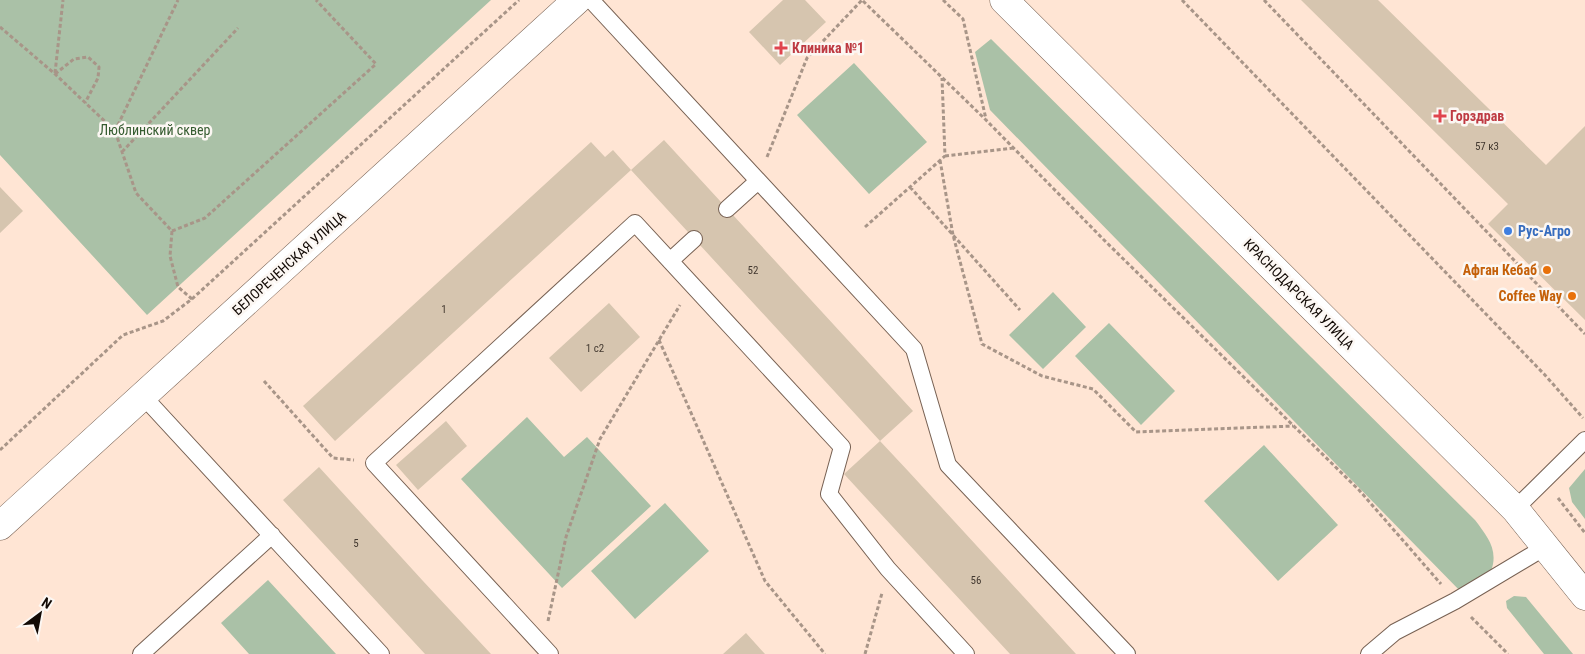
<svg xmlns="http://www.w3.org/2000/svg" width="1585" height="654" font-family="'Roboto Condensed',sans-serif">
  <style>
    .green { fill: #aac1a7 }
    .building { fill: #d6c5af }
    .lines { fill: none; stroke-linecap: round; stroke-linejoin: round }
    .service-casing { stroke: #776153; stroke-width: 18 }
    .tertiary-casing { stroke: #776153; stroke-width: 29 }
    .path { stroke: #a89588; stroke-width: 3; stroke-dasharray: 4 2.5; stroke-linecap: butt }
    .service { stroke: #fff; stroke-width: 16 }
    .tertiary { stroke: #fff; stroke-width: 28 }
    .health-dot { fill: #e0444e; stroke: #fcf7f3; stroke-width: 2 }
    .shop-dot { fill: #3f7fe0; stroke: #fcf7f3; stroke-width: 2 }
    .food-dot { fill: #e8710a; stroke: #fcf7f3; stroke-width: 2 }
    .labels { text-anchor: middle; stroke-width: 5; stroke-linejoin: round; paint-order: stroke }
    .number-label { font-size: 11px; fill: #433930 }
    .health-label { font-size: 14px; font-weight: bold; fill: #be3a42; stroke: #fcf7f3; text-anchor: start }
    .park-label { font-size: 14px; fill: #355c30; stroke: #fcf7f3 }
    .shop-label { font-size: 14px; font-weight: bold; fill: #366cbe; stroke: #fcf7f3; text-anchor: start }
    .street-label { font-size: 14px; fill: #120a05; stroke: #fcf7f3 }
    .food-label { font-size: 14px; font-weight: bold; fill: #c56008; stroke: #fcf7f3; text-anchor: end }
  </style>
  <rect width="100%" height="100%" fill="#ffe5d4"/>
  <!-- green -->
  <path class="green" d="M0,0H491L147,315L0,155Z
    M991,39L1475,520C1487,536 1499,550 1491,571L1463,594L990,110L975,52Z
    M854,63L927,142L869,194L797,115Z
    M1053,292L1086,327L1043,369L1009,335Z
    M1109,323L1175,391L1141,425L1075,356Z
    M527,417L564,457L587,437L651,506L562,588L461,479Z
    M1264,445L1338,525L1278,581L1204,501Z
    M1585,469V519L1572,502L1569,488Z
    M665,503L709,551L635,619L591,571Z
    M268,580L336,654H249L221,623Z
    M1514,596L1526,597L1573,654H1544L1507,608L1506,601Z"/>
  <!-- building -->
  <path class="building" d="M783,0H805L826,22L780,65L749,32Z
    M1301,0H1378L1546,165L1585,126V320L1488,224L1508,204Z
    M664,140L913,411L880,441L631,170Z
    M591,142L605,157L613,150L631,170L335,441L303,406Z
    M0,187L23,211L0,233Z
    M609,303L640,337L581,392L549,358Z
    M446,421L467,446L418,490L396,465Z
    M880,441L909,472L1076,654H1010L844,474Z
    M319,467L423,581L491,654H425L283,500Z
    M746,633L765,654H723Z"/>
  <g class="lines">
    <defs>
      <path id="service" d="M591,0L914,349L948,465L1127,654
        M727,209L758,181
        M670,261L694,239
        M143,396L381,654
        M1515,509L1585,440
        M141,654L272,535
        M550,654L374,463L635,223L842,447L829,494L888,569L966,654
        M1369,654L1395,632L1455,601L1547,546"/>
      <path id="tertiary" d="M1004,0L1515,509L1585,596
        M0,526L577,0"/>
    </defs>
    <!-- service casing -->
    <use href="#service" class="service-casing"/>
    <!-- tertiary casing -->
    <use href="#tertiary" class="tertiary-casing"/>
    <!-- path -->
    <path class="path" d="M943,0L963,19L986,119
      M1182,0L1544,374L1583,418
      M1264,0L1585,334
      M863,1L986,120L1105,241L1359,490L1441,584
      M0,27L55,74L115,131L136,193L172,231L170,256L178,287L192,299
      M55,73L63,0
      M55,74L74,59L88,57L99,67L98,78L85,103
      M115,131L178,0
      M122,152L238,28
      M945,156L1014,148
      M767,157L807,58L862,0
      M940,160L953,235L982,344L1042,376L1093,389L1136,432L1293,426
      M910,187L1020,310
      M865,227L945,156L942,78
      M172,231L205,218L376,64L316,0
      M659,340L765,581L825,654
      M264,381L333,458L354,460
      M0,450L123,335L163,321L192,299L519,0
      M1558,498L1585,533
      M1471,617L1508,654
      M548,621L566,537L600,439L680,305
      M865,654L882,593"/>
    <!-- service -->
    <use href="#service" class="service"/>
    <!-- tertiary -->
    <use href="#tertiary" class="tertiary"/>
  </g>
  <!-- markers -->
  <g class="health-dot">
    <path d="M778.5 40.5h5v5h5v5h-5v5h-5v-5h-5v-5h5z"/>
    <path d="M1437.5 108.5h5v5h5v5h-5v5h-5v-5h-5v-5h5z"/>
  </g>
  <circle class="shop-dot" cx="1508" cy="231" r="5"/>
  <g class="food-dot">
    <circle cx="1547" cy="270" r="5"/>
    <circle cx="1572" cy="296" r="5"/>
  </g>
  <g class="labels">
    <!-- number labels -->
    <g class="number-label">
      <text x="1487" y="150">57 к3</text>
      <text x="753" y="274">52</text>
      <text x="444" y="313">1</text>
      <text x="595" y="352">1 с2</text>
      <text x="356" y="547">5</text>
      <text x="976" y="584">56</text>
    </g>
    <!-- health labels -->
    <g class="health-label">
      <text x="792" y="53">Клиника №1</text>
      <text x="1450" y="121">Горздрав</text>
    </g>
    <!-- park labels -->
    <g class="park-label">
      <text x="155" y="135">Люблинский сквер</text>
    </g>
    <!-- shop labels -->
    <g class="shop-label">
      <text x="1518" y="236">Рус-Агро</text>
    </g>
    <!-- street labels -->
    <g class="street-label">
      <text transform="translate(289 263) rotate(-42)" y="5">БЕЛОРЕЧЕНСКАЯ УЛИЦА</text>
      <text transform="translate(1299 294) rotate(45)" y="5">КРАСНОДАРСКАЯ УЛИЦА</text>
    </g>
    <!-- food labels -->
    <g class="food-label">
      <text x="1537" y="275">Афган Кебаб</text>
      <text x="1562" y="301">Coffee Way</text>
    </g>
  </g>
  <!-- north arrow -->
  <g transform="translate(40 614) rotate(32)" stroke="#fcf7f3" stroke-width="4" paint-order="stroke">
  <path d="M0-4L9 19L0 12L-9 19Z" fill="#120a05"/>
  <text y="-8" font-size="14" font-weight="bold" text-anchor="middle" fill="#120a05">N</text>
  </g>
</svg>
